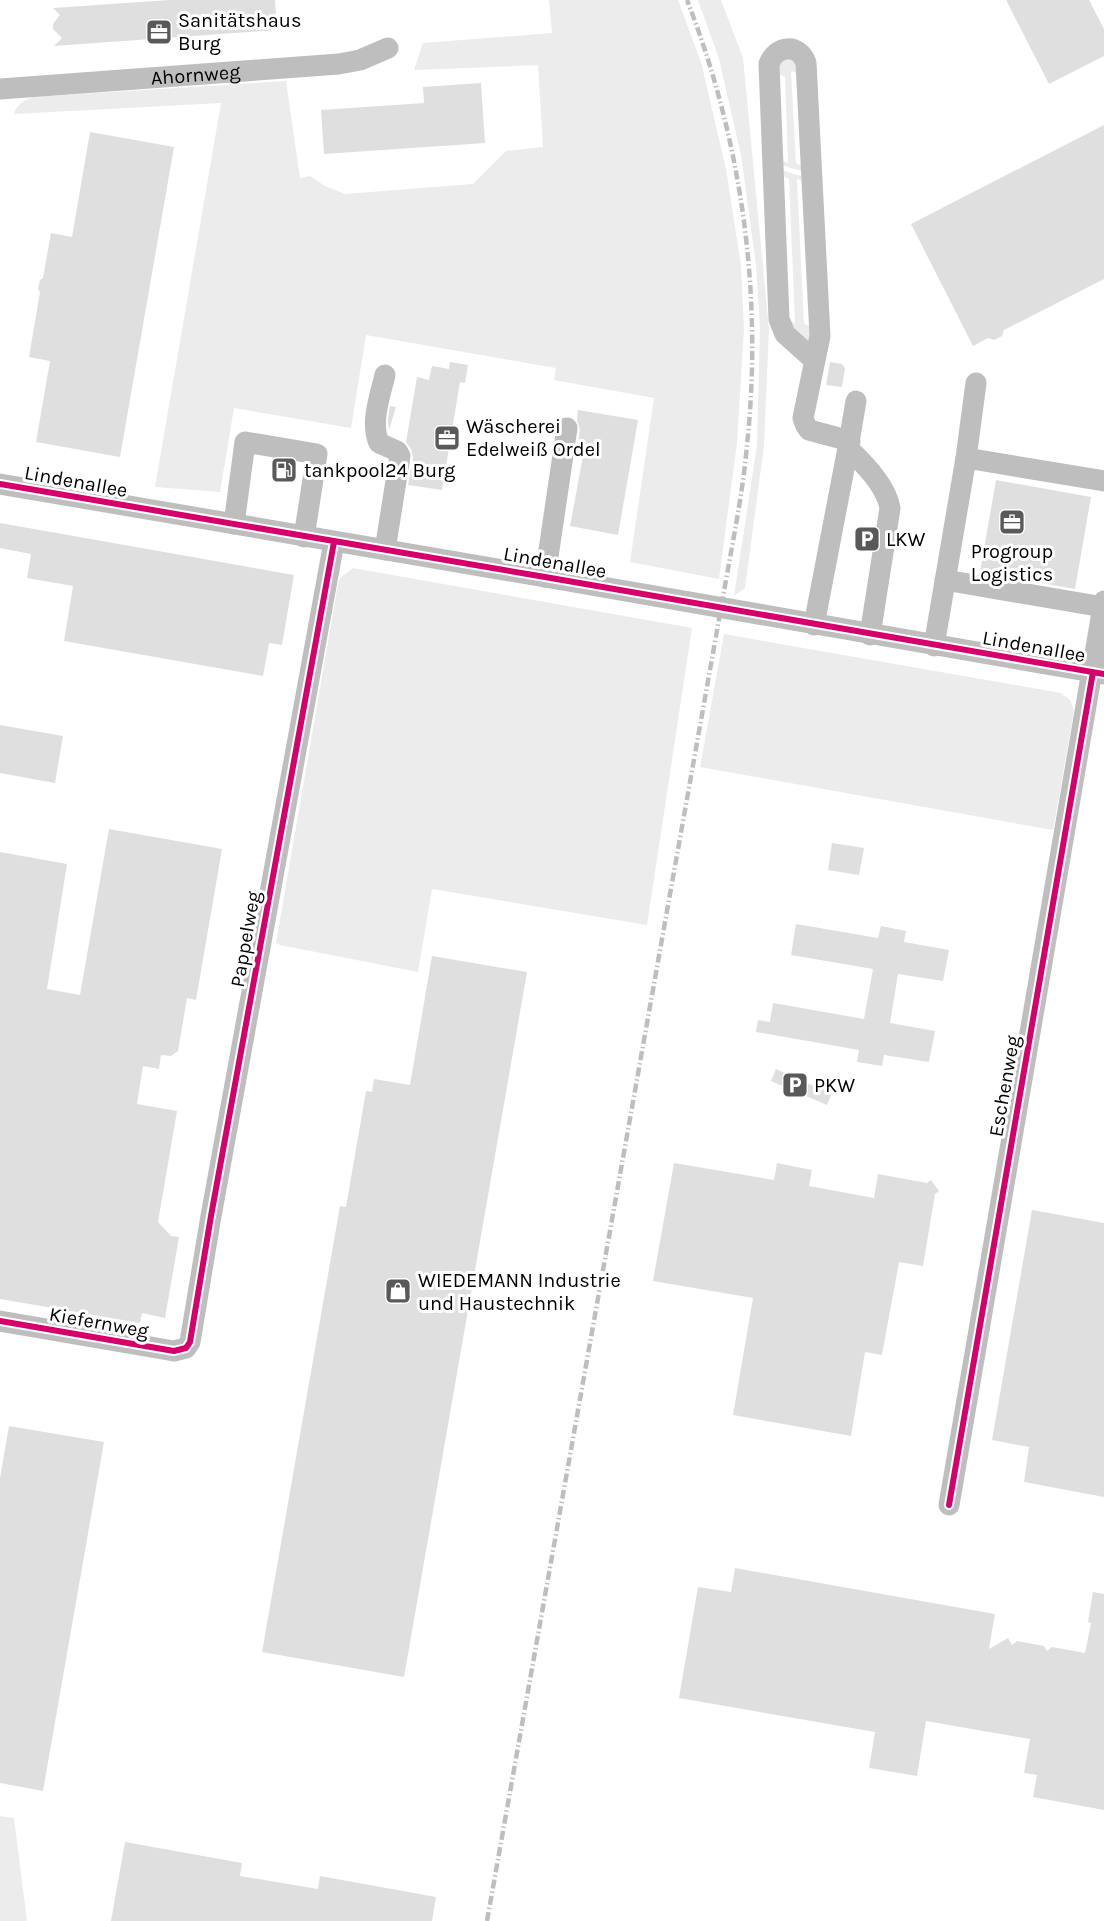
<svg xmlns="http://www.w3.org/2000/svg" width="1104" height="1921" font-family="Karla,sans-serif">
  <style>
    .green { fill: #ececec }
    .building { fill: #dfdfdf }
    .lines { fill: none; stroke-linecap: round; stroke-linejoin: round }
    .minor { stroke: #bebebe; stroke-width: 21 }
    .rail { stroke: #bebebe; stroke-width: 4.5; stroke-dasharray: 9 3 1.5 3; stroke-linecap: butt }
    .cycleway-casing { stroke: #fff; stroke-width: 10 }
    .cycleway { stroke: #d6006c; stroke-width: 6 }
    .labels { text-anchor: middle; stroke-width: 6; stroke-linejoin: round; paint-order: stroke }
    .poi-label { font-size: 20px; fill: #000; stroke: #fff; text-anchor: start }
    .street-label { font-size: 20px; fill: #000; stroke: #fff }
  </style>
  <rect width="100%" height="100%" fill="#fff"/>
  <!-- green -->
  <path class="green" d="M549,0H678L701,62L726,169L741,265L744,329L737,443L719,579L630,562L654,398L554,380L556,368L366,335L351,428L234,408L220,492L155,487L221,103L14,114C16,105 24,100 33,97L286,81L300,178L310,176L325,186L345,194L473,184L506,151L543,147L538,65L414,70L423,43L552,33Z
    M698,0H721L743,58L769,329L764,446L745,588L734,596L757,445L760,328L756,265L741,155L719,59Z
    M793,54L799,74L791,71L796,163L807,169V173C797,169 788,168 778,163L781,160L788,163L785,77L774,72L776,60Z
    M778,169L807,178V182L797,179L804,324L814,328L811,345L788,330L789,320L795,323L789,179L780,174Z
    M353,568L692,628L647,925L432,889L418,972L280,945L276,943L338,584L340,578Z
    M724,634L1061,693L1070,700L1074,711L1053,830L700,767Z
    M0,1816L14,1818L27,1921H0Z"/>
  <!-- building -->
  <path class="building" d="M169,0H275L277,30L54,46L62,38L53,29V24L60,15L53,8Z
    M1006,0H1089L1104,29V56L1049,84Z
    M481,83L485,143L324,154L321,110L424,103L423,87Z
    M1104,125V279L1004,330L1002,336L994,340L988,338L973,346L911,224Z
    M90,132L174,147L120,457L36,442L50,361L29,357L40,292L38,289L40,280L43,278L51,233L72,237Z
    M450,362L468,365L465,383L460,382L442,490L408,485L413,457L411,449L406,442L417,377L429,380L432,366L449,369Z
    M830,362L842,364L845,368L842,387L826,385Z
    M390,406L396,407L389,430L388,419Z
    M578,410L638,420L618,535L570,526L583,456L576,454L580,430L577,420Z
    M996,480L1091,497L1075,589L980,572Z
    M0,523L294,575L282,645L269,643L263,676L64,641L73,586L27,578L31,554L0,548Z
    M0,725L63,736L55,783L0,773Z
    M109,829L222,849L196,1000L187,998L178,1051L171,1056L161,1055L159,1069L143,1066L137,1104L177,1111L158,1222L171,1236L179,1237L165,1318L142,1313L140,1323L0,1299V852L67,864L47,989L80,995Z
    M832,843L864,848L859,875L828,870Z
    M796,924L878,938L881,926L906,931L904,942L949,950L943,981L898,974L890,1023L935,1031L929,1062L884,1055L882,1066L857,1062L859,1050L756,1032L758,1020L770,1022L773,1003L864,1019L873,969L791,955Z
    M432,956L527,972L404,1677L262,1652L340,1206L346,1207L366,1091L372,1092L374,1079L410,1085Z
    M776,1069L804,1082L832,1093L827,1105L771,1081Z
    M674,1163L774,1180L777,1163L812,1170L809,1186L874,1198L878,1174L927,1183L931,1180L939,1191L935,1194L923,1266L899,1262L882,1355L865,1352L851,1436L733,1415L753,1298L653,1281Z
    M1032,1210L1104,1223V1497L1024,1482L1029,1447L992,1440Z
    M9,1426L104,1442L43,1791L0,1783V1478Z
    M735,1568L995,1614L989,1649L1008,1638L1012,1645L1017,1641L1044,1646L1047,1651L1052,1647L1085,1653L1091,1623L1088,1622L1093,1592L1104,1594V1810L1033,1797L1037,1775L1024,1773L1030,1739L926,1721L917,1776L869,1768L875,1732L679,1698L698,1587L731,1592Z
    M125,1842L242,1863L240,1876L318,1889L320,1876L436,1897L432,1921H111Z"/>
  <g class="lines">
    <!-- minor -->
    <g class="minor">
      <path id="s1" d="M0,89L339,64L360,60L388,48"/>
      <path d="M814,360L785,334L779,319L769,64C776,45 799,43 806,63L820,336L803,418L806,426L809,430L850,441"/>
      <path d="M856,401L848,448C864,464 886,485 890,508L870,635"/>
      <path d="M966,458L1104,481"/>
      <path d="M0,484L545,577L1104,674"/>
      <path d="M234,524L245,442L317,454L304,537"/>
      <path d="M385,550L400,456L397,451L379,443C370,423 380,396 385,375"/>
      <path d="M545,577L567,428"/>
      <path d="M945,580L1103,607"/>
      <path d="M814,625L848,448"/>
      <path d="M934,646L966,458L976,383"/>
      <path d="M0,1321L174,1351L186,1348L190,1342L211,1216L334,542"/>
      <path d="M949,1505L1104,601"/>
    </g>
    <!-- rail -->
    <path class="rail" d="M487,1921L726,580C734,535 743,491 747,445C763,295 742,141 687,0"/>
    <defs>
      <path id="cycleway" d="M0,484L545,577L1104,674
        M0,1321L174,1351L186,1348L190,1342L211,1216L334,542
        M949,1505L1093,672"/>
    </defs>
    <!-- cycleway casing -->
    <use href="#cycleway" class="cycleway-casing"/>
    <!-- cycleway -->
    <use href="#cycleway" class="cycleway"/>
  </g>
  <!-- icons -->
  <defs>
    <symbol id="office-square" viewBox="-11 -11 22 22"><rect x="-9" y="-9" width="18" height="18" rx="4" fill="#595959" stroke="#fff"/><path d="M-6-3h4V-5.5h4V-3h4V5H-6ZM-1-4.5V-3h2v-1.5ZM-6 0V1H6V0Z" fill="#fff"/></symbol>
    <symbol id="fuel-square" viewBox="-11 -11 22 22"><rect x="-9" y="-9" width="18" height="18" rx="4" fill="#595959" stroke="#fff"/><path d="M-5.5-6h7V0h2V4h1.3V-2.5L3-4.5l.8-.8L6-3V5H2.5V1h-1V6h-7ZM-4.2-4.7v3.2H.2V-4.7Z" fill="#fff"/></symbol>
    <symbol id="parking-square" viewBox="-11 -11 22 22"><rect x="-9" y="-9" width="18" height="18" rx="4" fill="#595959" stroke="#fff"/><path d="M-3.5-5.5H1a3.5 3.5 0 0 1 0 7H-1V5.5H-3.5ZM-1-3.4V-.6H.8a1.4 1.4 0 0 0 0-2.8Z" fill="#fff"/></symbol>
    <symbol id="shop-square" viewBox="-11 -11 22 22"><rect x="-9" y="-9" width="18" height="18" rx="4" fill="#595959" stroke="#fff"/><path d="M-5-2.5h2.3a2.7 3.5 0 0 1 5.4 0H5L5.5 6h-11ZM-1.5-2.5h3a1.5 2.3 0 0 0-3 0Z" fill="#fff"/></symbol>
  </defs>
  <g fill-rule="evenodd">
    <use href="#office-square" x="144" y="17" width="30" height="30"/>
    <use href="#office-square" x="432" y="423" width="30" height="30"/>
    <use href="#fuel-square" x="269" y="455" width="30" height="30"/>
    <use href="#office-square" x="997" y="507" width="30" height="30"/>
    <use href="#parking-square" x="852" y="524" width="30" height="30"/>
    <use href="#parking-square" x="780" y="1070" width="30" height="30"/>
    <use href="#shop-square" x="383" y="1276" width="30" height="30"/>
  </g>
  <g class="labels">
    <!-- poi labels -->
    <g class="poi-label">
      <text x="178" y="27">Sanitätshaus<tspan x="178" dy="23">Burg</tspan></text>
      <text x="466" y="433">Wäscherei<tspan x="466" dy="23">Edelweiß Ordel</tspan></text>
      <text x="304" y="477">tankpool24 Burg</text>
      <text x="886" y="546">LKW</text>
      <text x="1012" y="558" text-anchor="middle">Progroup<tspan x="1012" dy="23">Logistics</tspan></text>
      <text x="814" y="1092">PKW</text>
      <text x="418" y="1287">WIEDEMANN Industrie<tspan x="418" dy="23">und Haustechnik</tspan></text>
    </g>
    <!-- street labels -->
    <g class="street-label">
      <text dy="7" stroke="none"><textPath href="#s1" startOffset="196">Ahornweg</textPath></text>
      <text transform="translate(76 481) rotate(10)" y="7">Lindenallee</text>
      <text transform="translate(555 562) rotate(10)" y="7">Lindenallee</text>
      <text transform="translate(1034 646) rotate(10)" y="7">Lindenallee</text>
      <text transform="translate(245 939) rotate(-80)" y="7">Pappelweg</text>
      <text transform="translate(1004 1086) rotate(-80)" y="7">Eschenweg</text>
      <text transform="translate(99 1322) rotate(10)" y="7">Kiefernweg</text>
    </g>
  </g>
</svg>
